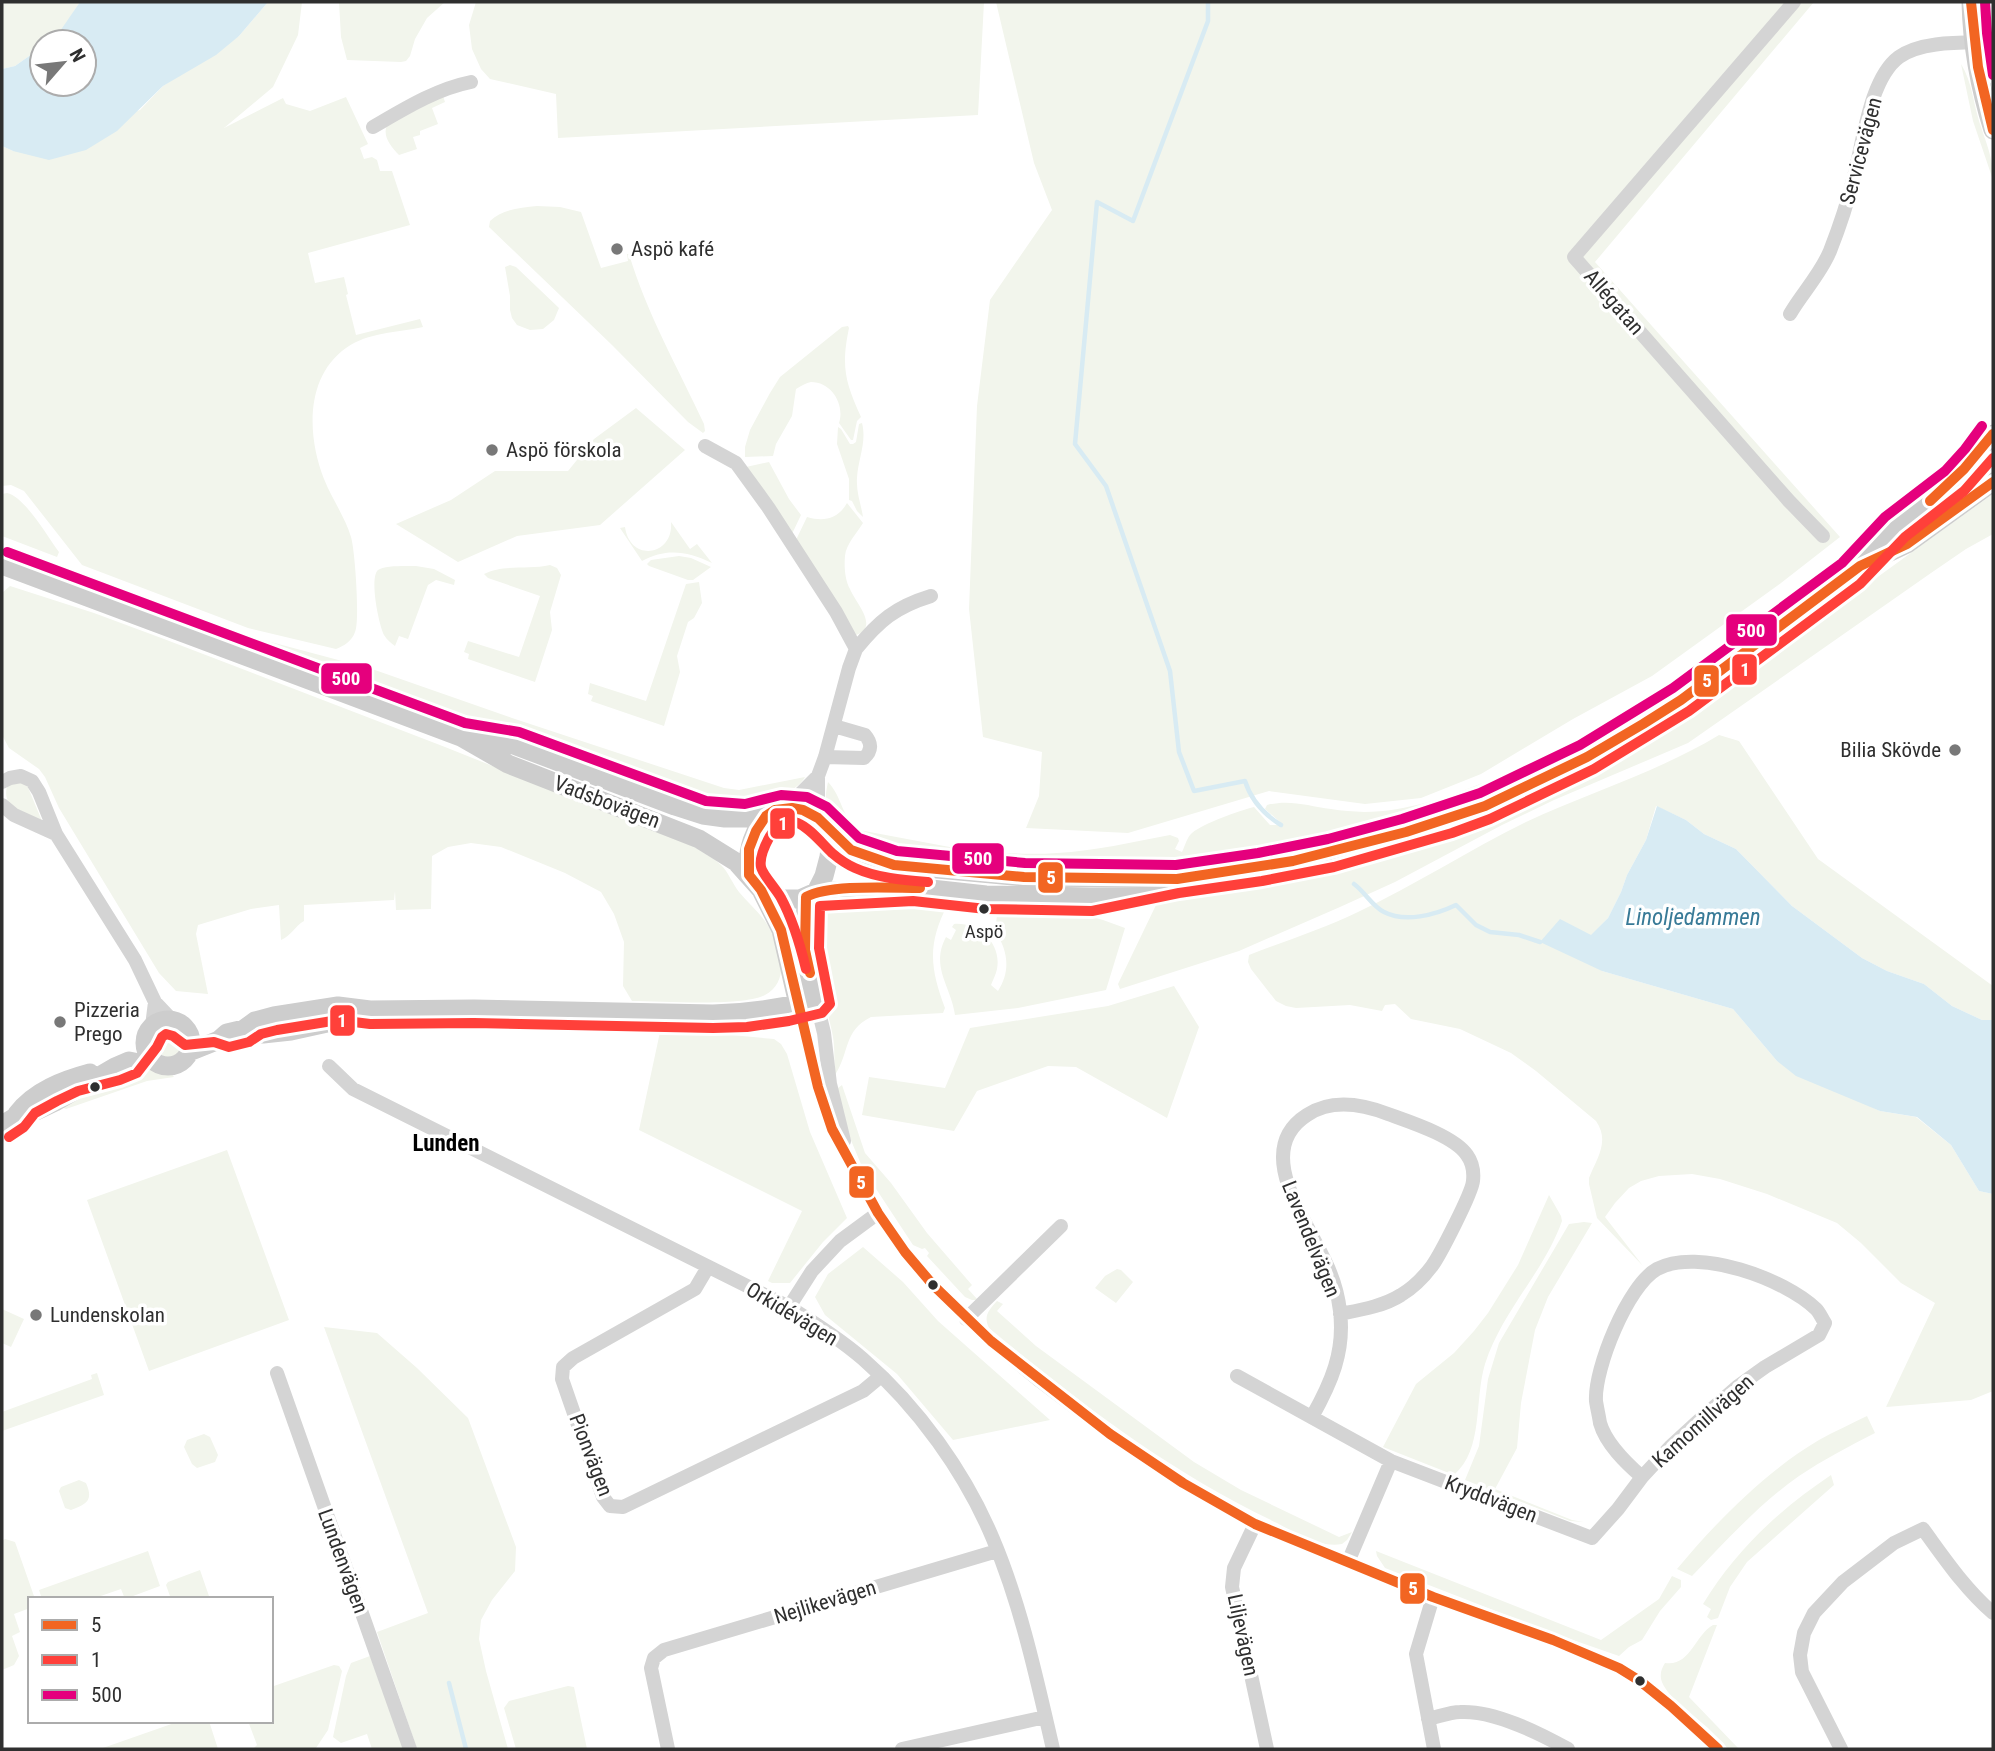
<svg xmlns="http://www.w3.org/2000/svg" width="1995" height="1751" font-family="'Roboto Condensed',sans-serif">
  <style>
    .green { fill: #f2f5ec }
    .water { fill: #d8ebf3 }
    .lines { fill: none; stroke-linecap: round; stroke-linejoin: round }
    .stream { stroke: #d8ebf3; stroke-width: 4.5 }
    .street { stroke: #d4d4d4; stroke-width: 14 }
    .secondary { stroke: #cdcdcd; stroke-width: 19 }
    .bus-1-casing { stroke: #fff; stroke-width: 16 }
    .bus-2-casing { stroke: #fff; stroke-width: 16 }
    .bus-3-casing { stroke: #fff; stroke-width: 16 }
    .bus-1 { stroke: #f26522; stroke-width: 10 }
    .bus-2 { stroke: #ff403a; stroke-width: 10 }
    .bus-3 { stroke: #e5007d; stroke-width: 10 }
    .poi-dot { fill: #787878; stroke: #fff; stroke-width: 2.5 }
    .bus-dot { fill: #2f2f2f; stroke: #fff; stroke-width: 2.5 }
    .labels { text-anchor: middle; stroke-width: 7; stroke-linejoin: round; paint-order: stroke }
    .bus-label { font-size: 19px; fill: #2f2f2f; stroke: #fff }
    .street-label { font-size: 21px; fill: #2f2f2f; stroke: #fff }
    .poi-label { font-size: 21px; fill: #2f2f2f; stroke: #fff; text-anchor: start }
    .water-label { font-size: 23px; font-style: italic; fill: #387a97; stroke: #fff }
    .neighbourhood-label { font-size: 23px; font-weight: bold; fill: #000; stroke: #fff }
    .line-badge { stroke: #fff; stroke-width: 2.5 }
    .badge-label { font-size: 19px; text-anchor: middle; font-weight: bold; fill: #fff }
  </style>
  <rect width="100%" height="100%" fill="#fff"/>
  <!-- green -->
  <path class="green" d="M2,2H80C71,15 60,42 42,42V47L15,66L2,69Z
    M268,2H302L298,35L273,87L224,128L283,98L286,104L310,111L346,97L368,144L360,148L364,159L372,157L377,160L380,171H392L410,225L308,253L315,283L344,277L348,294L346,295L356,335L420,319L423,327C397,333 368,332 346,348C305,377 307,436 324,479C332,499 345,517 351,537C355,550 360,621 355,632C352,641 344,646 336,649L248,628L82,565L24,491L11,485L2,486V146L13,151L140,110L163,86L239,36Z
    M339,2H445L427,18L415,39L410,56L406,61L401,62L347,60L341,37Z
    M476,2H984L978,115L558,138L556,94L490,79L481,69L472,49L469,25Z
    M996,2H1814L1595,262L1840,537L1781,583L1652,676L1573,719L1481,774L1421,798L1365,804L1269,791L1128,833L1026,828L1039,796L1042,752L983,737L969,609L977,406L990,300L1052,210L1034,163Z
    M1961,64C1972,82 1973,101 1979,121C1986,143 1993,156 1993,180L1973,121Z
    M443,96L445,102L432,108L438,124L420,131V135L413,137L417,149L399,155C391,147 382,136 387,125Z
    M537,206L560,207L581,212L601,268L628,261L627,254H629C647,314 678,368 704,424L705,431L703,433L688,422L612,345L489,227L490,221C503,209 520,208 537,206Z
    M510,265L516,267L559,308L554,320L543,329L530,330L517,325L512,318L510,310V296L505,267Z
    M848,326L849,328C841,367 845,381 861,417L857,421L853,440H851L839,423C845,405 832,382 811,382C806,383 801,386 796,389L792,416L776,444L773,456L745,457V447L750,430L770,393L780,377L842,327Z
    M636,408L685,450L600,525L517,536L458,562L396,524L451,500L495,471H568L594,439Z
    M862,423C867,442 858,459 857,478C856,492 861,504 863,517L857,511L852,501L849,500V479L837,444L838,427L841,429L850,444H853L856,442L859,424Z
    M1993,447V472L1901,537L1899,533Z
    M769,462L789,499L801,515L791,536L746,467Z
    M7,493C25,497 47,536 59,552L57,557L2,536V494Z
    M1993,494V534L1966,549L1931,573L1688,743L1554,800L1502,825L1395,882L1340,907L1239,951L1120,989L1118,984L1156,905L1149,902L1151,900C1257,885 1365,868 1465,828C1526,804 1583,771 1639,737C1762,664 1876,577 1993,494Z
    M847,503L863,523C857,533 846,544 845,556C844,567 845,580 850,589C855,602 880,627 856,635L795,542L807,517C824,522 838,519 847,503Z
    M671,522L690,549L697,544L712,563C687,551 666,548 642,561L620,528L625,527C630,563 674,556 671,522Z
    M2,544L237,633L372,669L512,718L724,788L739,790L805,777C791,803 728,808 702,803C681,800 661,791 642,784C617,775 592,766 567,756C551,750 535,742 519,736C345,677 173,612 2,548Z
    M679,556L691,558L711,567L693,580H688L649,566L647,564L651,560Z
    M550,565L557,568L561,575L550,612L552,630L535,682L468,659L469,654L464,652L468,641L519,657L540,596L488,578L484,574C503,564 528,570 550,565Z
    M416,566L434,569L455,580L454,585L436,580L428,585L408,639L399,636L395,646C391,643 387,640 384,635C379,625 369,578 378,570C384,565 407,566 416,566Z
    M699,582L702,603L694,618L688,622L677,656L680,672L664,726L591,701L593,696L588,694L590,683L646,701L686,584Z
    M10,586L94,613L164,639L445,747L695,847C703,853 714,858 721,865C729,873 732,883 739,892C748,903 759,912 767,924C780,944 792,981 765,995C741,1007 662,1001 632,1001L623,986L624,942L614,914L601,892L565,873L501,847L471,843L448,847L432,856L431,909L396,910L395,891L394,900L304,905V921C295,926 291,936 281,940L279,905L251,909L198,925L196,934L208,994L176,991L159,973L59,808L45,777L39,769L9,748L2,735V593Z
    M1719,735L1739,741L1818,859L1993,986V1020H1982L1952,1006L1924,984L1887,971L1862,958L1792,906L1736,849L1704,834L1686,820L1656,806L1646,840L1627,875L1621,892L1608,918L1591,936L1602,971L1733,1009L1777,1061L1880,1111L1916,1117L1951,1145L1979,1191L1993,1194V1391L1971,1400L1886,1407L1935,1303L1901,1283L1861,1243L1837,1223L1767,1194L1720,1179L1692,1174L1659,1176L1641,1181L1629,1188L1615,1203L1605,1217L1643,1266L1597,1218L1589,1184V1178C1597,1158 1610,1141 1596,1121L1536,1071L1511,1053L1460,1029L1411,1019L1395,1004L1385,1005L1382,1011L1350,1005L1296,1008L1286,1006L1276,1001L1251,969L1248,962L1249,955C1285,941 1323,929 1358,912C1415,885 1469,850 1526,822C1590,792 1658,772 1719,735Z
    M16,780L27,785L42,821C26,816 1,807 7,787Z
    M1490,780L1491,783L1459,797L1422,810L1355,827L1277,843L1198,858L1142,865L1096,868L1025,867V860L1007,859L1005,856L982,855L981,858H973V854L976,851C1003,853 1030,855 1057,853C1095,851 1132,842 1170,835L1178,838L1179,841L1175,849L1182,852C1185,846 1187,837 1192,833C1204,823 1239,811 1254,807L1270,825H1280V822L1265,809L1267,805C1289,799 1309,806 1331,809C1342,811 1353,811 1364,812C1407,812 1450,796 1490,780Z
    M828,782C842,796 842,819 859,830L955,848V854L964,855V850H967V863C925,858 871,861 841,826C826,808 823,805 828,782Z
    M904,895L929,902L948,904C927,944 930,968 945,1008L943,1013L871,1017C843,1031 850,1052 835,1075C834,1062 835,1049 833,1037C827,1001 794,920 839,901C851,896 889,896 904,895Z
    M1043,904L1103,920L1125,928L1106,990L1018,1008L955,1015C951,986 930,967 946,937L951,940L956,930L952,927L954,924C978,922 1002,943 997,969C996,974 993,980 991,985L998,991C1011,971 1008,950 995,931L998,908Z
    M1174,986L1199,1027L1167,1118L1076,1067L1048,1066L977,1091L954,1131L862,1115L869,1077L945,1088L970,1028L1108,1006Z
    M155 1043a14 14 0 1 1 28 0a14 14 0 1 1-28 0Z
    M660,1032L709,1033L774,1039L781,1044L787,1054L810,1132L847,1218L823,1242L790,1283H772L768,1281L802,1211L639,1130Z
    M139,1067C150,1067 159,1073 171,1073L174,1077L147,1081L66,1109L61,1107L99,1083Z
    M842,1085L865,1153L891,1183L927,1233L972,1285L968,1289L978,1300H972L965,1297L927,1256L929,1253L925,1248L922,1249L913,1245L863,1169L845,1126L837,1095L838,1088Z
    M227,1150L289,1320L149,1371L87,1200Z
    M1549,1195L1561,1216L1562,1221C1544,1272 1502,1311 1485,1364C1474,1400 1484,1449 1454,1475L1383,1447L1416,1384L1454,1353L1474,1331L1488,1313L1518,1265Z
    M1584,1222L1592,1223L1548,1297L1535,1330L1521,1403L1517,1448L1495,1489L1572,1520L1584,1522L1570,1521L1465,1480L1479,1446L1488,1379L1499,1343L1569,1224Z
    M863,1247L903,1282L938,1321L1050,1420L953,1440L897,1374L825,1315L815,1297L828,1274Z
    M1117,1269L1121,1270L1133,1282L1116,1303L1095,1288L1105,1276Z
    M997,1301L1003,1304L997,1311L1036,1346L1194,1462L1241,1490L1339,1537L1352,1532L1347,1540L1342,1544C1319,1548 1296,1533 1277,1523C1171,1473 1078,1402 989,1328C983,1316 989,1310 997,1301Z
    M2,1309L24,1319L11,1347L2,1343Z
    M324,1327L377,1333L417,1368L468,1418L516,1547L515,1571L492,1600L481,1620L479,1639L486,1671L508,1749H417L377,1632L428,1613Z
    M97,1373L104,1395L2,1431V1412L92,1379L91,1375Z
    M1867,1416L1875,1433C1849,1446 1823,1460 1799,1476C1759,1504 1726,1541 1692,1576L1677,1569C1717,1521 1765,1472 1819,1440C1835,1431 1851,1424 1867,1416Z
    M204,1434L210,1437L218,1455L215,1462L197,1468L192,1464L184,1447L187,1440Z
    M1831,1475L1834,1485L1747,1562L1730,1587L1718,1618L1711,1620L1707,1617L1711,1609L1703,1604C1736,1550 1779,1510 1831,1475Z
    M79,1480L86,1483C94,1501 86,1504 71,1510L65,1508L59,1491L61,1487Z
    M5,1539L15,1542L35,1599H30V1608L14,1614L20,1632L12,1636L19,1656L14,1665L2,1670V1541Z
    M148,1551L160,1586L125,1599L121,1589L92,1599H42L39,1590Z
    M1376,1551L1601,1640L1659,1599L1672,1576L1681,1580V1587L1660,1611L1642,1640L1629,1647L1619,1656L1550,1632L1385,1568L1377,1556Z
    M200,1570L210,1599H171L166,1585L168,1582Z
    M1713,1625H1717L1689,1697L1739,1749H1728C1722,1742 1715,1735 1708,1728C1695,1716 1665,1696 1661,1679C1660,1672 1662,1668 1665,1663C1690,1667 1695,1635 1713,1625Z
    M370,1656L404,1749H372L367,1734L341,1743L333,1737L346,1676L351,1663Z
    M334,1665L339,1666L342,1671L328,1730L316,1748L253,1749L257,1745L248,1721H271V1687Z
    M568,1686L574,1687L587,1749H516L504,1708L509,1701Z
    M180,1721H209L218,1749H100Z"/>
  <!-- water -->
  <path class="water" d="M80,2H268L239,36L216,55L163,86L117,131L86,150L49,160L13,151L2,146V69L15,66L42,47V84H84V42H49L56,37Z
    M1657,806L1686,820L1704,834L1736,849L1792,906L1862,958L1887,971L1924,984L1952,1006L1982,1020H1993V1194L1979,1191L1951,1145L1917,1117L1880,1111L1796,1076L1777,1061L1733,1009L1602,971L1540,942L1560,919L1591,935L1608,918L1621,892L1627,875L1646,840Z"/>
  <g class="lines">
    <!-- stream -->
    <path class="stream" d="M1208,2V21L1133,221L1097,202L1075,444L1106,486L1170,671L1179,752L1194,791L1245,781C1251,800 1265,815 1281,825
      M1354,884C1365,892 1372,906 1384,912C1405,923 1435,915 1456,905L1476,925L1490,932L1519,935L1540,942
      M449,1683L466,1749"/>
    <!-- street -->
    <path class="street" d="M1794,2L1574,257L1789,501L1823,536
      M373,127C404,109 436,89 471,82
      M1790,314C1802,293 1820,275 1830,251C1839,228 1847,205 1853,180C1863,145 1869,79 1899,57C1923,40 1965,43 1993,42
      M705,446L736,463L768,507L836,612L856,649L849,668L825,757L818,776V818
      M856,649C879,621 895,607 931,596
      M825,757L864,758C872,751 872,743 865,735L834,726
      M2,782L10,778L21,776L32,781L39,792L56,834L135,960L155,1002L172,1020
      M2,805L14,815L56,834
      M786,808L818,776
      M816,1000L824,1033L830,1084L844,1141
      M798,1004L818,1087L832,1129L878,1213L905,1252L933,1285L991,1341L1040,1381L1110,1434L1183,1483L1255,1524L1433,1597L1553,1640L1619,1668L1640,1681L1671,1706L1718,1749
      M152,1026L155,1002
      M329,1066L353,1089L789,1307C815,1323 841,1340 863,1359C918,1407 965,1472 993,1539C1021,1605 1037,1680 1053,1749
      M708,1267L695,1289L573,1358L563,1367L562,1379L603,1497L610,1506L623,1507L863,1391L881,1376
      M789,1307L812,1271L840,1241L878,1213
      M966,1319L1061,1226
      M277,1373L410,1749
      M1237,1376L1391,1461L1592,1538L1618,1509L1642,1477L1670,1447L1706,1414L1737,1387L1765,1367L1819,1335L1825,1323C1822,1319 1820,1313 1816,1309C1785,1279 1698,1247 1657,1269C1628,1285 1594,1369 1596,1401C1597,1408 1599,1416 1600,1423C1606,1444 1626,1463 1642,1477
      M1312,1417C1331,1383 1345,1352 1340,1311C1338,1294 1333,1277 1325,1261C1306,1219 1252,1150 1307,1115C1331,1099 1362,1104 1388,1114C1410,1122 1454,1136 1467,1155C1472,1162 1474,1172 1473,1181C1472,1193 1440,1255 1432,1266C1423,1278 1413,1288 1401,1295C1384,1306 1360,1310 1340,1314
      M1255,1524L1234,1568L1232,1587L1267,1749
      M1348,1562L1391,1461
      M1433,1597L1416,1654L1434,1749
      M1428,1719C1438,1717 1450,1712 1460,1712C1494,1710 1539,1733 1568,1749
      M668,1749L651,1668L654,1658L664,1650L997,1551
      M902,1749L1045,1717
      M1841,1749L1802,1672L1800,1655L1804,1633L1814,1613L1843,1582L1894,1543L1923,1529C1945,1559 1965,1589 1993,1613"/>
    <!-- secondary -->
    <path class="secondary" d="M1971,2C1972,45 1980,89 1993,130
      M1993,2V9
      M1867,563L1907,544L1993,482
      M2,565L461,737L508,764L699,839L736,862L761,890L780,899H800L816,892L824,876L829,857L830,848L827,828
      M473,739L514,745L675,806L703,815L725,818H747L783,809L803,810L818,818L851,850L894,865L1024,877L1144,878
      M749,875C746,851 753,828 771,812
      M761,890L781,930L798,1004
      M816,892L913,887L986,895L1091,897L1177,879L1260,867L1331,853L1448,820L1485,806L1526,787L1587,757L1643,724L1681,700L1851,574L1860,566L1895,527L1954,481L1976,458L1993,434
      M145 1043a23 23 0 1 1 46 0a23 23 0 1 1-46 0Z
      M244,1029L255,1021L274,1016L338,1006L370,1010L474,1009L713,1014C749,1013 782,1008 816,1000L805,950L806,897
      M189,1052L219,1040L227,1033L244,1029L263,1034L291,1031L341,1020L364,1012
      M17,1114C34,1091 64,1080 90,1073
      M2,1125L15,1117L32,1113L55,1102L115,1067L129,1061L139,1063L152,1059"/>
    <defs>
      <path id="bus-1" d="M1971,2L1978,67L1993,130
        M1930,501L1964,469L1993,434
        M810,973L805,950L806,897C831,884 890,888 920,888
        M1718,1749L1671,1706L1640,1681L1619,1668L1553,1640L1433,1597L1255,1524L1183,1483L1110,1434L991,1341L933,1285L905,1252L878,1213L832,1129L818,1087L781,930L761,890L749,875V849L756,831L766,816L775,810L792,808L803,810L818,818L851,850L894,865L1024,877L1177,879L1293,861L1406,832L1485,806L1587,757L1643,724L1681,700L1860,566L1907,544L1993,482"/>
      <path id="bus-2" d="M806,969C800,944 793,920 781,898C777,890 762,874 761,867C759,857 765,845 770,836C791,801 815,837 832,853C839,859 846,864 855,868C877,878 903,880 928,882
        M9,1137L24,1127L35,1113L57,1101L78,1091L120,1080L137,1073L157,1047L162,1037L166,1034L173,1036L185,1045L214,1042L229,1047L249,1042L261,1034L277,1030L338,1020L370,1024L474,1023L713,1028L747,1027L789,1021L822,1013L830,1004L819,948L820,906L913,901L986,909L1092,911L1179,893L1262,881L1334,867L1452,833L1490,819L1594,769L1689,711L1860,584L1905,537L1964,491L1993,458"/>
      <path id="bus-3" d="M1985,2L1987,33L1993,75
        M7,552L465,723L519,732L706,801L745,804L781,795L807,797L827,807L859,838L897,851L1025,863L1176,865L1258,853L1328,839L1402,819L1480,793L1580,745L1673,688L1842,563L1885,517L1945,471L1965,449L1982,426"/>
    </defs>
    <!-- bus-1 casing -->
    <use href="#bus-1" class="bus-1-casing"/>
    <!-- bus-2 casing -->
    <use href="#bus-2" class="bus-2-casing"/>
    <!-- bus-3 casing -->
    <use href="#bus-3" class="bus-3-casing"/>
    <!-- bus-1 -->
    <use href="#bus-1" class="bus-1"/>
    <!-- bus-2 -->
    <use href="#bus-2" class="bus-2"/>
    <!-- bus-3 -->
    <use href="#bus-3" class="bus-3"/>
  </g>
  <!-- markers -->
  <g class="poi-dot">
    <circle cx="617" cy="249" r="7"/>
    <circle cx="492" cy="450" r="7"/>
    <circle cx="1955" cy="750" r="7"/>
    <circle cx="60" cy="1022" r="7"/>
    <circle cx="36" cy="1315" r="7"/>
  </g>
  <g class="bus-dot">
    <circle cx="984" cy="909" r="6"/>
    <circle cx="95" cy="1087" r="6"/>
    <circle cx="933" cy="1285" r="6"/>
    <circle cx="1640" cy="1681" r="6"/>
  </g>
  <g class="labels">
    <!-- bus labels -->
    <g class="bus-label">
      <text x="984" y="938">Aspö</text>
    </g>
    <!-- street labels -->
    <g class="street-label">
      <text transform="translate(1861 151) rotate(-75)" y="7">Servicevägen</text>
      <text transform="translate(1614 302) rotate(49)" y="7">Allégatan</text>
      <text transform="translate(607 802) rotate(21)" y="7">Vadsbovägen</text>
      <text transform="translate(1311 1239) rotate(68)" y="7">Lavendelvägen</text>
      <text transform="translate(792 1314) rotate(31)" y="7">Orkidévägen</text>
      <text transform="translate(1703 1421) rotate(-42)" y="7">Kamomillvägen</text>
      <text transform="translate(591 1455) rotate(69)" y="7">Pionvägen</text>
      <text transform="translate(1491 1499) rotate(21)" y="7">Kryddvägen</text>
      <text transform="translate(343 1561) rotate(70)" y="7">Lundenvägen</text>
      <text transform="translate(825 1602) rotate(-17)" y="7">Nejlikevägen</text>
      <text transform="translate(1243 1635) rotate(78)" y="7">Liljevägen</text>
    </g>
    <!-- poi labels -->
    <g class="poi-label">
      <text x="631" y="256">Aspö kafé</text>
      <text x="506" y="457">Aspö förskola</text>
      <text x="1941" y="757" text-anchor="end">Bilia Skövde</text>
      <text x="74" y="1017">Pizzeria<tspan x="74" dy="24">Prego</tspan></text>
      <text x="50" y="1322">Lundenskolan</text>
    </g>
    <!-- water labels -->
    <g class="water-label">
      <text x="1693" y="925">Linoljedammen</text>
    </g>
    <!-- neighbourhood labels -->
    <g class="neighbourhood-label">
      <text x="446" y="1151">Lunden</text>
    </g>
  </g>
  <g class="line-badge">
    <rect x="1725" y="613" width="53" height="34" rx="7" fill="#e5007d"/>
    <rect x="1731" y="653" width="27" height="33" rx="7" fill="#ff403a"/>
    <rect x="320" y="662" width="53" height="33" rx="7" fill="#e5007d"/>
    <rect x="1693" y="664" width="27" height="34" rx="7" fill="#f26522"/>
    <rect x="769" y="807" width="27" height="33" rx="7" fill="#ff403a"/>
    <rect x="951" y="842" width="54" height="33" rx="7" fill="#e5007d"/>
    <rect x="1037" y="861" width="27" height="33" rx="7" fill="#f26522"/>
    <rect x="329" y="1004" width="27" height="33" rx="7" fill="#ff403a"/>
    <rect x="848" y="1165" width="27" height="34" rx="7" fill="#f26522"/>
    <rect x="1399" y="1572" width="27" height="33" rx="7" fill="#f26522"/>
  </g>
  <g class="badge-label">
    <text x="1751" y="637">500</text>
    <text x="1745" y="676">1</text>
    <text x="346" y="685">500</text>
    <text x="1707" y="687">5</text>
    <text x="783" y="830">1</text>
    <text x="978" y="865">500</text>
    <text x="1051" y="884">5</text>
    <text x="342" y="1027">1</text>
    <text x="861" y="1189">5</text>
    <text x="1413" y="1595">5</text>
  </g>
  <!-- border -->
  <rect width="1995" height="1751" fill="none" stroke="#2f2f2f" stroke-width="7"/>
  <!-- legend -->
  <rect x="28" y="1597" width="245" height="126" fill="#ffffff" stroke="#acacac" stroke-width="2"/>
  <rect x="42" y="1620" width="35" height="10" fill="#f26522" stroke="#acacac" stroke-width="2"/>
  <text x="91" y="1632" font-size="21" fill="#2f2f2f">5</text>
  <rect x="42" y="1655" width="35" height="10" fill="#ff403a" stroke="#acacac" stroke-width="2"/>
  <text x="91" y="1667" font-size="21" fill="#2f2f2f">1</text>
  <rect x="42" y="1690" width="35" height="10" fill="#e5007d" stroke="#acacac" stroke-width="2"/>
  <text x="91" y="1702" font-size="21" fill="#2f2f2f">500</text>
  <!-- north arrow -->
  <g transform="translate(63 63) rotate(62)"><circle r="33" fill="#ffffff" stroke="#acacac" stroke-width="2"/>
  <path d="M0-5L12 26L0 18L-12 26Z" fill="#787878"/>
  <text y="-10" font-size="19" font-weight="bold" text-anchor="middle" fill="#2f2f2f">N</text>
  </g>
</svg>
